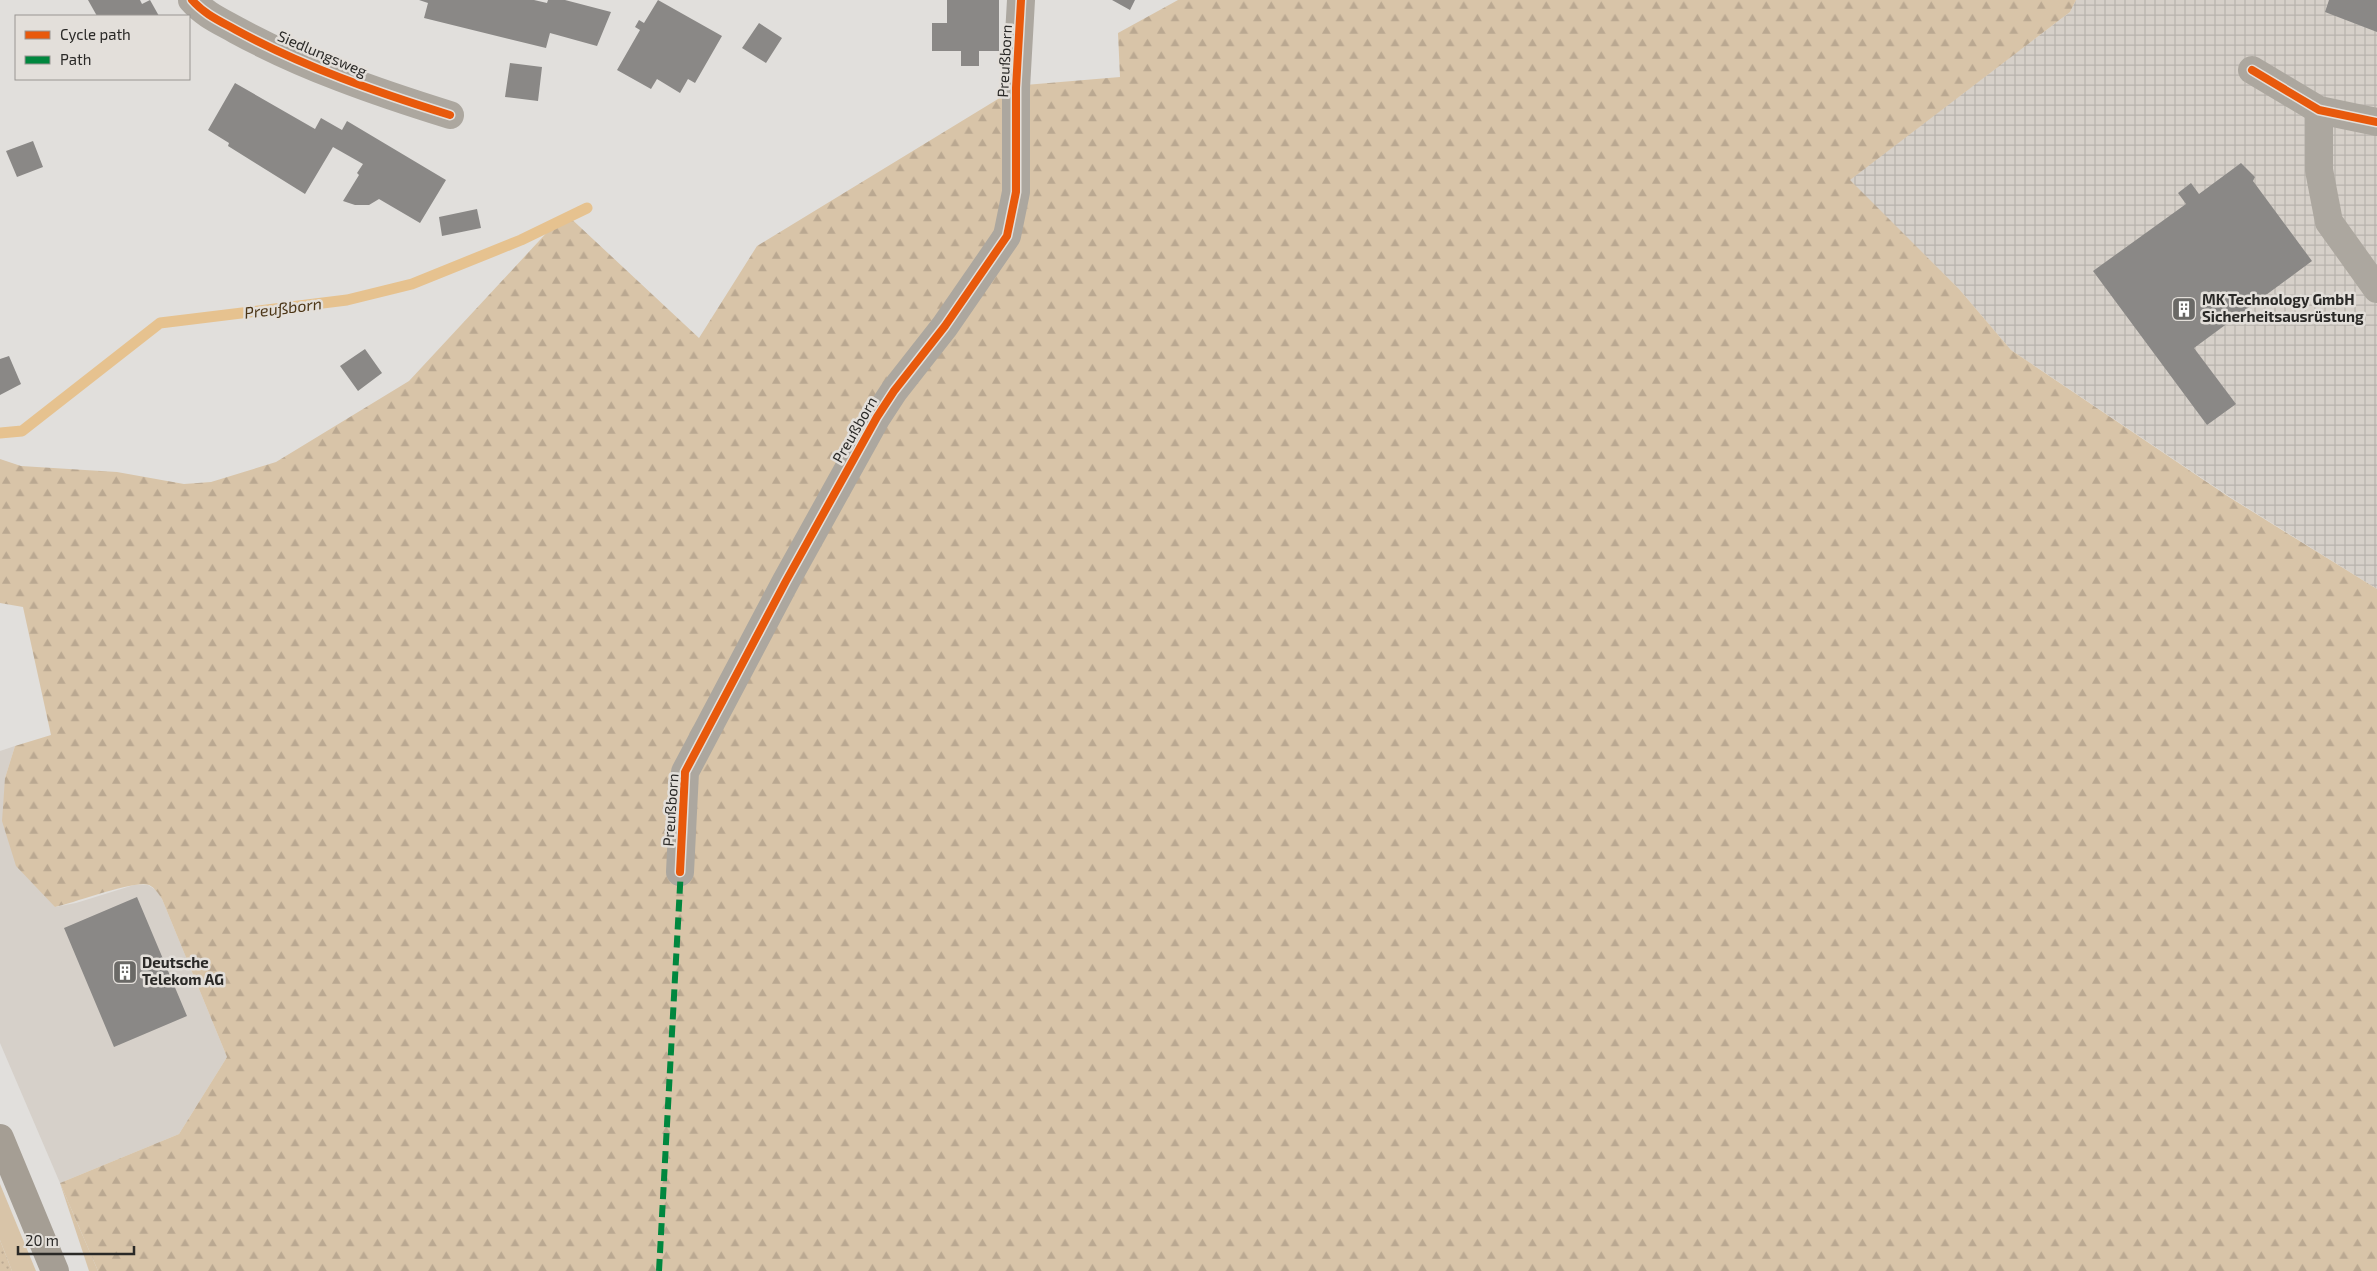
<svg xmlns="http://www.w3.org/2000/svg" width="2377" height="1271" font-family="'Exo 2',sans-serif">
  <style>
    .built { fill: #d6d0c9 }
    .industrial { fill: url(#industrial-grid) }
    .grass { fill: #d8c4a8 }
    .forest { fill: url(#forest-firs) }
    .garden { fill: url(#garden-dots) }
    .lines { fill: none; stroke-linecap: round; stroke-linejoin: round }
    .stream { stroke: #e6c28f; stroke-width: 11 }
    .building { fill: #8a8886 }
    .minor { stroke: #aca79f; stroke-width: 28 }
    .major { stroke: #a59e94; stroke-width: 28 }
    .quiet { stroke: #00873e; stroke-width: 6; stroke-dasharray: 12 6; stroke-linecap: butt }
    .cycleway-casing { stroke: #e3dfda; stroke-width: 11 }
    .cycleway { stroke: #e8590c; stroke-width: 8 }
    .labels { text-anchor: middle; stroke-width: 5; stroke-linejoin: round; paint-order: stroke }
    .street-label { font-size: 15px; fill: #2a2927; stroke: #e3dfda }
    .poi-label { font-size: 15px; font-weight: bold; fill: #2a2927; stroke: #e3dfda; text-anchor: start }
    .water-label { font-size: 16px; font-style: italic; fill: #4b3516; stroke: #e3dfda }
  </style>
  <defs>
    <pattern id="industrial-grid" width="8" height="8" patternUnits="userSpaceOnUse" patternTransform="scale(1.25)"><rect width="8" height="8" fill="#d6d0c9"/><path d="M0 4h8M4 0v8" fill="none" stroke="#b8b3ad"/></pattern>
    <pattern id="forest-firs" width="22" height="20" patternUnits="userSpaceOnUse" patternTransform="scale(1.25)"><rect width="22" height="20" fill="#d8c4a8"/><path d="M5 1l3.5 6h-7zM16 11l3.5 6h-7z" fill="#baa891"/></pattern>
    <pattern id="garden-dots" width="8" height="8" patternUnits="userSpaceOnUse" patternTransform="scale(1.25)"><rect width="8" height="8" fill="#d8c4a8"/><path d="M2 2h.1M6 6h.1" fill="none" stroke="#baa891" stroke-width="1.8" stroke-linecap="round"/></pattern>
  </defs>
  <rect width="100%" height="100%" fill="#e1dfdc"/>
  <!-- built -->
  <path class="built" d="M15,746L5,778L55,907L76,903L134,885H148L156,890L162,899L227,1057L179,1134L60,1183L0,1043V751Z"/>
  <!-- industrial -->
  <path class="industrial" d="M2076,0H2377V589L2230,497L2011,350L1959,289L1849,180L2070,12Z"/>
  <!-- grass -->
  <path class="grass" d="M60,1183L98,1271H89Z
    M0,1184L36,1271H12L0,1240Z"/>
  <!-- forest -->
  <path class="forest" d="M1178,0H2076L2070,12L1850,180L1959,289L2011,350L2229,497L2377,589V1271H98L60,1183L179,1134L227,1057L162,899C158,893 155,888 149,885C134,880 74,903 55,907L16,866L2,821L5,778L15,746L51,735L23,607L0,603V459L21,466L117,472L184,484L211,482L276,462L409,381L565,213L699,338L757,246L1016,88L1025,85L1120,77L1118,33Z"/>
  <!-- garden -->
  <path class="garden" d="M0,1240L12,1271H0Z"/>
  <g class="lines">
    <!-- stream -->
    <path class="stream" d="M0,433L22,431L160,323L347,300L412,284L521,240L587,208"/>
  </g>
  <!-- building -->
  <path class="building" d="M88,0H140L142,4L150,0L159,16H97Z
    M419,0H534L547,3L548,0H565L611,12L597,46L550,33L546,48L424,18L428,3Z
    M658,0L722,36L695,83L688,79L680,93L657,79L651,89L617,70L640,30L635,27L639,20L644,23Z
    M947,0H999V51H979V66H961V51H932V23H947Z
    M1112,0H1135L1130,10Z
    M2329,0H2377V32L2325,12Z
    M759,23L782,38L766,63L742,48Z
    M510,63L542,67L538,101L505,97Z
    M235,83L315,129L321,118L342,130L347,121L446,180L420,223L379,199L369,205H355L343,201L359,175L357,173L363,164L333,147L305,194L228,146L229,143L208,130Z
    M33,141L43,167L17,177L6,151Z
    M2241,163L2255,177L2253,181L2312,261L2194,348L2236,404L2207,425L2093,271L2186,204L2178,193L2191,183L2199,194Z
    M477,209L481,228L442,236L439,217Z
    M365,349L382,373L358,391L340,366Z
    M9,356L21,384L0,395V359Z
    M137,897L187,1016L114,1047L64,928Z"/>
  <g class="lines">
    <!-- minor -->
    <path class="minor" d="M192,0C204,14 220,21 236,30C304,67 376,92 450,115
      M2252,70L2319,110L2377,122
      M2319,110V170L2329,222L2377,289
      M680,872L685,772L786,581L877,417L894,391L945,326L1007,236L1016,192V88L1021,0"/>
    <!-- major -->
    <path class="major" d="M0,1138L55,1271"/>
    <!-- quiet -->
    <path class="quiet" d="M659,1271L681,868"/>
    <defs>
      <path id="cycleway" d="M192,0C204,14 220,21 236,30C304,67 376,92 450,115
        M2252,70L2319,110L2377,122
        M680,872L685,772L786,581L877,417L894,391L945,326L1007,236L1016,192V88L1021,0"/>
    </defs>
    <!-- cycleway casing -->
    <use href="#cycleway" class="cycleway-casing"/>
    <!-- cycleway -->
    <use href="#cycleway" class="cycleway"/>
  </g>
  <!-- icons -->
  <defs>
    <symbol id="building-square" viewBox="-11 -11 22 22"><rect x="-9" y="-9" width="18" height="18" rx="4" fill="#6a6966" stroke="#e3dfda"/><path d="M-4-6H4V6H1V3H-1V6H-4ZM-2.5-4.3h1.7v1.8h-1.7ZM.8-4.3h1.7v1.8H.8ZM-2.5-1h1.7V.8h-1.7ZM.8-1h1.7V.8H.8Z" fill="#fff"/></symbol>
  </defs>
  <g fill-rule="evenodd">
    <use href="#building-square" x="2170" y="295" width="28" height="28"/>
    <use href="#building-square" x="111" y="958" width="28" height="28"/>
  </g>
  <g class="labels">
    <!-- street labels -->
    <g class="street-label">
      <text transform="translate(322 54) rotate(23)" y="5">Siedlungsweg</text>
      <text transform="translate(1005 61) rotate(-87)" y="5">Preußborn</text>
      <text transform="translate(855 430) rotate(-60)" y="5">Preußborn</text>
      <text transform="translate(671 810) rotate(-86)" y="5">Preußborn</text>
    </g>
    <!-- poi labels -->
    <g class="poi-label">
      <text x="2202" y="305">MK Technology GmbH<tspan x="2202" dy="17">Sicherheitsausrüstung</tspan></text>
      <text x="142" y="968">Deutsche<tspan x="142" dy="17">Telekom AG</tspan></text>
    </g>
    <!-- water labels -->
    <g class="water-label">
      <text transform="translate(283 308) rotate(-7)" y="6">Preußborn</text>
    </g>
  </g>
  <!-- legend -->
  <rect x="15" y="15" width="175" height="65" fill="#e3dfda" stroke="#999692"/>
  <rect x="25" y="31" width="25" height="8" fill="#e8590c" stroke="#999692"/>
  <text x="60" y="40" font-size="15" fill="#2a2927">Cycle path</text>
  <rect x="25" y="56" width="25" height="8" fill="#00873e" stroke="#999692"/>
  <text x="60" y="65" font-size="15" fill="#2a2927">Path</text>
  <!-- scale -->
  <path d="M18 1246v8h116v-8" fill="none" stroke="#2a2927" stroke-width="2.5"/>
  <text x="25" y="1246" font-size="15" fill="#2a2927" stroke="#e3dfda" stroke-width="4" paint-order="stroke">20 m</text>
</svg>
